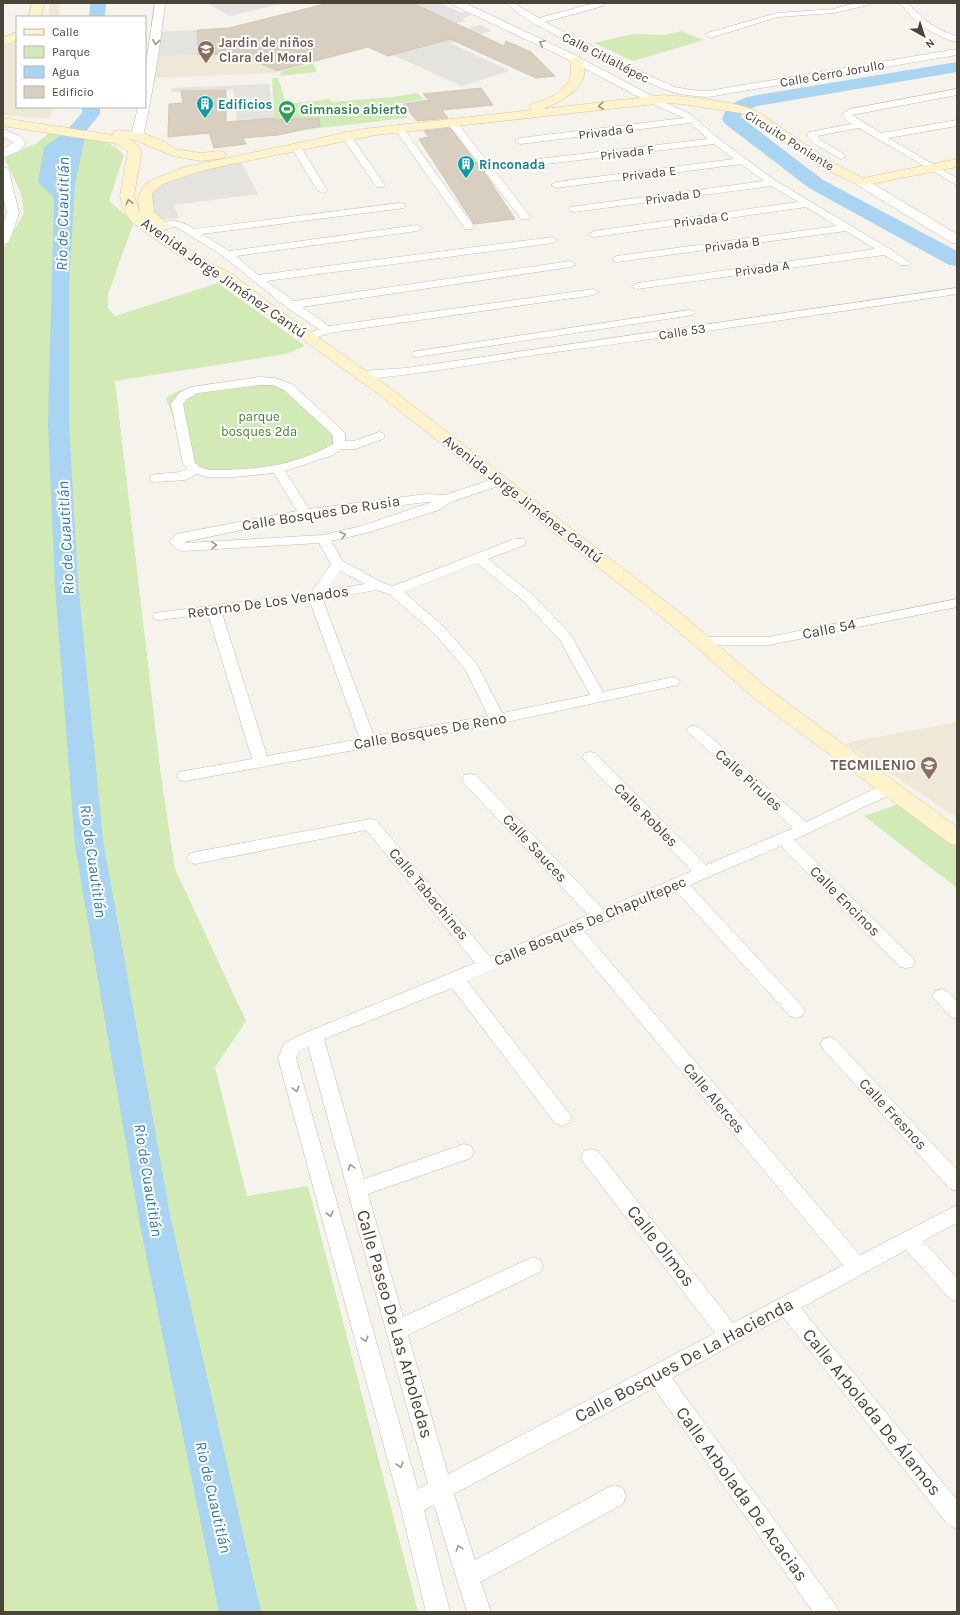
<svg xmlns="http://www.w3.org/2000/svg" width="960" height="1615" font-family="Karla,sans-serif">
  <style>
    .education { fill: #efe8d6 }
    .green { fill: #d2eab5 }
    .parking { fill: #e5e3e0 }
    .water { fill: #a9d4f2 }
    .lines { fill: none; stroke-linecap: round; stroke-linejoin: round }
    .river { fill: #a9d4f2; fill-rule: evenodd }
    .building { fill: #d8cfc1; stroke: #d3c7b4 }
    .minor-casing { stroke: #c2bbae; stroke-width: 1 }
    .tertiary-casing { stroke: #c2bbae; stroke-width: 1 }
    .secondary-casing { stroke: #d6c79b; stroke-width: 1 }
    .minor { fill: #fff; fill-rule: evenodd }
    .tertiary { fill: #fff; fill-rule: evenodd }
    .secondary { fill: #fff3cd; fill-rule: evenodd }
    .oneway { stroke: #9c9892 }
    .oneway2 { stroke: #9c937c }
    .labels { text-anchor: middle; stroke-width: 4; stroke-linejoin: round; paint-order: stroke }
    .far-education-label { font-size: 13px; font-weight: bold; fill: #785e54; stroke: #fff; text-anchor: start }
    .far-street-label { font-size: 13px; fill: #4b4439; stroke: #fff }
    .far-culture-label { font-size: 13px; font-weight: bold; fill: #0d838f; stroke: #fff; text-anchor: start }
    .far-leisure-label { font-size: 13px; font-weight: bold; fill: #27864d; stroke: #fff; text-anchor: start }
    .far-park-label { font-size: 13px; fill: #4a7f2a; stroke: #fff }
    .street-label { font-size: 15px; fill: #4b4439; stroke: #fff }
    .education-label { font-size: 15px; font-weight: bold; fill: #785e54; stroke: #fff; text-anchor: end }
    .water-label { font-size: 16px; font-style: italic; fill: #2e7ab2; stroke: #fff }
    .near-street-label { font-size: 18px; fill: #4b4439; stroke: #fff }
  </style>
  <rect width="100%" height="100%" fill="#f6f3ec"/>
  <!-- education -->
  <path class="education" d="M49,3H60L59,17H49Z
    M17,37V107H52L51,119L3,115V46Z
    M241,54L277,71L276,73L149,78L150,57Z
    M957,722V818L845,743Z"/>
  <!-- green -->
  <path class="green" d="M681,31L704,40L633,61L594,43L633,34L665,35Z
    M313,63L317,72L280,76L281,71Z
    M272,78H278L286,104L329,99L332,102L392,97L417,93L424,99L396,104L407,118L301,130L296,119L274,120Z
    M51,132C73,136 110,136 124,155L109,201L134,222L108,294V308L115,316L218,283L305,346L286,354L115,381L161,776L175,869L246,1021L215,1067L247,1196L308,1186L418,1612H3V249L24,213L21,193L4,158L37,143Z
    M269,377L281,379L330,427L335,441L324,453L305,460L226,473L191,468L166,398L180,390L217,385L252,378Z
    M905,802L957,840V888L864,816Z"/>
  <!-- parking -->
  <path class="parking" d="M207,3H285L230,16Z
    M411,3H439L462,13L465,12L472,15L462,18L466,21L455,23Z
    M480,25L492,31L450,43L510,71L461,86L393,55L414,49L406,45Z
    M197,30L198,55L150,57L152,32Z
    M269,84L274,118L237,120L233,89L172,92L171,88Z
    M238,156L258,194L174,205L179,218L160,220L147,211L152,185Z"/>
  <!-- water -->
  <path class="water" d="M62,134L85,138L75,184L69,284V423L78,582L103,840L171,1220L261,1612H219L140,1225L75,846L55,586L48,424L54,198L38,182L44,147Z"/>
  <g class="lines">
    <!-- river -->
    <path class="river" d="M90,3H106L105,17H89Z
      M957,62V72L757,106L742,112L741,117L823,180L957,251V266L949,265L809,188L724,123L722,119C726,105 738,99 752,96Z
      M82,107H100V114L73,147V167L70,171L63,173L56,171L53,167V146L82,113Z"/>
  </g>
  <!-- building -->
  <path class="building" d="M329,3H412L504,46L506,41L531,52L555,76L536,78L450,39L388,56L368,47L277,71L241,54L198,55L197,30L229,28Z
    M481,88L493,105L442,110L448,118L417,121L403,104L429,100L423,94Z
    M226,90V122L274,118V120L319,118L320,126L278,135L243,138L246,144L214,148L209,133L168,137L169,104L183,103L181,91Z
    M450,128L488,178L515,219L474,224L419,139L429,137L424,131Z"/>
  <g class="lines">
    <defs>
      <path id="minor" d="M508,3H516L520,7L539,18L594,3H603V6L545,22L652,77L675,87L690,90L708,91L957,49V55L708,97C695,96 681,95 669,91C640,81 613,64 586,50C566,39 521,21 508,3Z
        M855,3H869L868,5L834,13L778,17L710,38L706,35L707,33L777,13L834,9Z
        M900,3H908C922,19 937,31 957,36V42C933,36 915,23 900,3Z
        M957,89V95L852,115L881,133L957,120V126L888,138L957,178V185L859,128L817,136L822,141L844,154L846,156L841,159L816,145L807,136L809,132L852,124L846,120L842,114L850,109Z
        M654,98L689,113L719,139L776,181L890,249L910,263L909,265H901L884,255L637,289L633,288L632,286L637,283L875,249L846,231L617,262L613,261L612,259L617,256L837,226L806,207L594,237L590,236L589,234L594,231L798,202L771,186L574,212L570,211L569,209L570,207L764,181L741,164L556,188L551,185L556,182L734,159L714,144L538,165L533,162L538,159L708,139L690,123L520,144L515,141L520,138L684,118L651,103L649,101L651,99Z
        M452,119L455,120L529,215L530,217L529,219H521L447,122Z
        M399,125L402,126L473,225L474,227L473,229H465L394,128Z
        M346,132L349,133L385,185L383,187H377L375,185L341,135Z
        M296,144L301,147L327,190L326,192L322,193L317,190L291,147Z
        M400,203L404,204L405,206L404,208L202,234L229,251L417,225L422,228L417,231L236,256L258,275L553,237L558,240L553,243L266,281L294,301L571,261L576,264L571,267L302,307L329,326L594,289L599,292L594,295L329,333L313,339H305L303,337L305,335L319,329L286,307L223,256L178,228L173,227L164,230L159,227C169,216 184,222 194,229Z
        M957,288V294C824,314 690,334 556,352C492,361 427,374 362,379L358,377L356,375L358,373L362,371L406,368Z
        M689,310L693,311L695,313L693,315L417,357L413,356L411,354L413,352L417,351Z
        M260,377L275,378L292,384L343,431L345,434V441H354L379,432L383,433L385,436L383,439L355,449H342L333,455L285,471L309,509L427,494L445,495L499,477L504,478L505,481L504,484L451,502L439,510L370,532L331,541L343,561L383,583L393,586L514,539H524L526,542L524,545L488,559L534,596L571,635L603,692L673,677L678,679L680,682L678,685L497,724L185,781L179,780L177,776L179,772L252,759L208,614L159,620L154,619L152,616L154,613L311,593L331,564L319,543L183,551L178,550L169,542L176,534L181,533L297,511L274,473L234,477H206L197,474L185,480L156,482L151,481L150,478L151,475C163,472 177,475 188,469L183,464L171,404L179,393L191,387ZM260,385H273L284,390L333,435V444C320,452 291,463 276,465C259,468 222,472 205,469C201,468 198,466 195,463L183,404L187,399L198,393ZM427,502H432L361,526L323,535L186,543L184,542L305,517ZM477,563L524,602L560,640L590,695L502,713L477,664L443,626L404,592ZM340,571L365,584L326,591ZM377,590L389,594L433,632L465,669L488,716L374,736L323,600ZM310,602L360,739L267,756L222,613Z
        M957,599V607L769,645H699L694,644L692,641L694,638L699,637H769Z
        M694,725L699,727L806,822L884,784L890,783L896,784L898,788L896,792L794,840L912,957L915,962L912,967L906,968L900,967L781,846L690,885L802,1006L805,1011L802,1016L796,1018L790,1016L676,891L584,931L860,1255L957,1205V1223L923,1241L957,1278V1302L950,1299L906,1250L801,1308L957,1500V1529L949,1526L783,1317L672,1378L835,1604L839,1612H813L654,1388L454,1494L475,1560L607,1488L615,1485L623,1488L626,1496L623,1504L481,1582L491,1612H467L434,1505L424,1510L450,1612H426L400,1505L278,1058L284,1044L295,1037L475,963L366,830L195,864L189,862L187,858L189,854L195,852L370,819L376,820L490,957L588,915L464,783L462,779L464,775L470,774L476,775L603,909L692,871L585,761L582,757L585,753L590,752L595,753L706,865L793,828L689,733L686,730L689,727ZM569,937L843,1265L733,1323L598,1151L591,1149L584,1151L581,1157L584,1163L715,1333L448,1474L408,1335L540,1272L543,1266L540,1260L533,1257L526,1260L403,1317L368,1194L471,1158L474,1152L471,1146L464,1144L364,1179L324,1039L452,988L555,1123L562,1126L569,1123L572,1118L569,1113L467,981ZM308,1046L428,1484L418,1489L296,1058L300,1051Z
        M941,989L947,991L957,1001V1019L951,1017L932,996L935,991Z
        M829,1037L835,1039L957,1170V1191L950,1189L823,1049L820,1044L823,1039Z"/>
      <path id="tertiary" d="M155,3H165C160,48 153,92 143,136L141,138H133L131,136L138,107H145V72Z
        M452,3H465L571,53L658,99L660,101L658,103H650L563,57L453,5Z
        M3,129L20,136L26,142L21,150L3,158V149L14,142L3,137Z
        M3,167L7,168L9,171L19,213L10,240L8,243L3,244V223L7,213L3,197Z
        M861,178L865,179L957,234V244L952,243L857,185L855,182L857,179Z"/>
      <path id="secondary" d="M32,3H44L41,17H29Z
        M17,32V40L3,47V38Z
        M576,57L580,58C597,83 561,103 542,109L664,95C690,97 734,101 757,111L830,161L863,178L957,159V167L861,186L820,167L749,117L741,113L681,104L664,103L376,135L227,165L194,173L163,184L154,191L152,194L154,212L170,226L168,229H160L208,262L231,273L271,304L389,387L683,615L770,690L957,827V846L949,843L756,700L669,623L377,393L261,310L221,279L198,268L146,233L130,220L123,208L120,196L128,151L121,146L112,143L3,126V118L113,135L114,131L119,130L142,133L163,141L176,149L201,153L219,151L224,152L226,155L224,158L201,161L172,156L135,140L126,139L131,140L142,150L134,196L140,213L138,197L144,185L154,179L185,167L363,129L532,110L529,107L531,104C553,97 576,89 570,61L572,58Z"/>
    </defs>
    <!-- minor casing -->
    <use href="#minor" class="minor-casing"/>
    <!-- tertiary casing -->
    <use href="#tertiary" class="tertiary-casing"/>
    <!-- secondary casing -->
    <use href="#secondary" class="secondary-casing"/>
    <!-- minor -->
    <use href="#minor" class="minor"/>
    <!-- tertiary -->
    <use href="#tertiary" class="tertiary"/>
    <!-- secondary -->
    <use href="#secondary" class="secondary"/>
  </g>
  <!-- one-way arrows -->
  <defs><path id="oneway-chevron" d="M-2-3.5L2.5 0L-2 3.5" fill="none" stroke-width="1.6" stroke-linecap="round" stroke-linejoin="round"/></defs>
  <g class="oneway">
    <use href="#oneway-chevron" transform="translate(156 42) rotate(96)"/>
    <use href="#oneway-chevron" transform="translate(542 43) rotate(-155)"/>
    <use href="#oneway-chevron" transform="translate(343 535) rotate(-14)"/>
    <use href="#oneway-chevron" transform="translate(214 545) rotate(-3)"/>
    <use href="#oneway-chevron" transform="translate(296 1089) rotate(75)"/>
    <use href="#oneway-chevron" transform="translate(351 1167) rotate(-106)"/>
    <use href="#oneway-chevron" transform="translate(330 1214) rotate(75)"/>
    <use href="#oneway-chevron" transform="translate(365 1339) rotate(75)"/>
    <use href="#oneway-chevron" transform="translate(400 1465) rotate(75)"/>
    <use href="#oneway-chevron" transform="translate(459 1548) rotate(-107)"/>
  </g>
  <g class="oneway2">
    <use href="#oneway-chevron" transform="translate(601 106) rotate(174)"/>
    <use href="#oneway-chevron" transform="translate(129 202) rotate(-103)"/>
  </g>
  <!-- icons -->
  <defs>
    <symbol id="school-pin" viewBox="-11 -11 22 30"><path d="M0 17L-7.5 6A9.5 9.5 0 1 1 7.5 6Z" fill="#8d6e63" stroke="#fff"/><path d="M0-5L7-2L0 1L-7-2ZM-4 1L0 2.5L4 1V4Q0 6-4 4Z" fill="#fff"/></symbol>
    <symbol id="building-pin" viewBox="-11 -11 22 30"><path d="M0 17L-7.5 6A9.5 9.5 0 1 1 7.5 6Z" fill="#0f9aa8" stroke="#fff"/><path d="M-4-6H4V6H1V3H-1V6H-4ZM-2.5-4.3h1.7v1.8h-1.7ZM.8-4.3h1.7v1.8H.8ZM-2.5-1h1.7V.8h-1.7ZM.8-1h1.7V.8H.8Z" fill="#fff"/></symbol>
    <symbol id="stadium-pin" viewBox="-11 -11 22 30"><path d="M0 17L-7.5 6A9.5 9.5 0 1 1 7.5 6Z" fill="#2e9e5b" stroke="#fff"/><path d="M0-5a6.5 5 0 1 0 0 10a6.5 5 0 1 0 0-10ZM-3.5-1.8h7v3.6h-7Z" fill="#fff"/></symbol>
    <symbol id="university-pin" viewBox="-11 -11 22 30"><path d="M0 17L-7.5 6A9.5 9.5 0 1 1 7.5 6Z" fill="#8d6e63" stroke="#fff"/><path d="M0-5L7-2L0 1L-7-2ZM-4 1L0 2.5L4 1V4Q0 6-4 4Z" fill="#fff"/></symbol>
  </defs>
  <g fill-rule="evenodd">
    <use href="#school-pin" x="196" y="39" width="20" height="27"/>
    <use href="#building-pin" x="195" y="94" width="20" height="27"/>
    <use href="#stadium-pin" x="277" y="99" width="20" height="27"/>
    <use href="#building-pin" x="456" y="154" width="20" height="27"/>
    <use href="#university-pin" x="919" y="755" width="20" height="27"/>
  </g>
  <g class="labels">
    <!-- far-education labels -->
    <g class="far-education-label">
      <text x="219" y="47">Jardin de niños<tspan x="219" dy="15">Clara del Moral</tspan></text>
    </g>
    <!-- far-street labels -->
    <g class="far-street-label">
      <text transform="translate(606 57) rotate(27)" y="5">Calle Citlaltépec</text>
      <text transform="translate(832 73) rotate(-10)" y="5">Calle Cerro Jorullo</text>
      <text transform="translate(606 131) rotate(-7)" y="5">Privada G</text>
      <text transform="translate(790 140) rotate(32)" y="5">Circuito Poniente</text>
      <text transform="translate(627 152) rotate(-7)" y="5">Privada F</text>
      <text transform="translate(649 173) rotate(-7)" y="5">Privada E</text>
      <text transform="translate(673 196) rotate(-8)" y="5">Privada D</text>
      <text transform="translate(701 219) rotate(-8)" y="5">Privada C</text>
      <text transform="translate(732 244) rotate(-8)" y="5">Privada B</text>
      <text transform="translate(762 268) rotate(-8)" y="5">Privada A</text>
      <text transform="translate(682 331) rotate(-9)" y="5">Calle 53</text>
    </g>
    <!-- far-culture labels -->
    <g class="far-culture-label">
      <text x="218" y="109">Edificios</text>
      <text x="479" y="169">Rinconada</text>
    </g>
    <!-- far-leisure labels -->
    <g class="far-leisure-label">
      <text x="300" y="114">Gimnasio abierto</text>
    </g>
    <!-- far-park labels -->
    <g class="far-park-label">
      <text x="259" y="421">parque<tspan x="259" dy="15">bosques 2da</tspan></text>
    </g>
    <!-- street labels -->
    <g class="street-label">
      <text transform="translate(224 278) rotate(35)" y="5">Avenida Jorge Jiménez Cantú</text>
      <text transform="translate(523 499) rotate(38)" y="5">Avenida Jorge Jiménez Cantú</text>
      <text transform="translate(321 513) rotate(-9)" y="5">Calle Bosques De Rusia</text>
      <text transform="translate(268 602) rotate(-8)" y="5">Retorno De Los Venados</text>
      <text transform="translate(829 629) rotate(-11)" y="5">Calle 54</text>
      <text transform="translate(430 731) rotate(-10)" y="5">Calle Bosques De Reno</text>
      <text transform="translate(749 780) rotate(42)" y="5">Calle Pirules</text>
      <text transform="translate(646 815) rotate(45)" y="5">Calle Robles</text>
      <text transform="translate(535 848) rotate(47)" y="5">Calle Sauces</text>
      <text transform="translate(429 894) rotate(50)" y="5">Calle Tabachines</text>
      <text transform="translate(845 901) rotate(45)" y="5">Calle Encinos</text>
      <text transform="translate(590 921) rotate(-23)" y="5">Calle Bosques De Chapultepec</text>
      <text transform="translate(714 1098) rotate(50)" y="5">Calle Alerces</text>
      <text transform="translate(893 1114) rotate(47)" y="5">Calle Fresnos</text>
    </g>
    <!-- education labels -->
    <g class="education-label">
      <text x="916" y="770">TECMILENIO</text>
    </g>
    <!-- water labels -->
    <g class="water-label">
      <text transform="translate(62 214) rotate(-89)" y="6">Rio de Cuautitlán</text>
      <text transform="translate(65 538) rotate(-93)" y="6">Rio de Cuautitlán</text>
      <text transform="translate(94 861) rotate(82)" y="6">Rio de Cuautitlán</text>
      <text transform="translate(149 1180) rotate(81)" y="6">Rio de Cuautitlán</text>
      <text transform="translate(214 1497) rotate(77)" y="6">Rio de Cuautitlán</text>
    </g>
    <!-- near-street labels -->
    <g class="near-street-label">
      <text transform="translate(661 1246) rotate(52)" y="6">Calle Olmos</text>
      <text transform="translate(395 1324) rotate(74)" y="6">Calle Paseo De Las Arboledas</text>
      <text transform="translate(684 1360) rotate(-28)" y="6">Calle Bosques De La Hacienda</text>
      <text transform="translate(872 1412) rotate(51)" y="6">Calle Arbolada De Álamos</text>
      <text transform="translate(742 1494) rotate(54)" y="6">Calle Arbolada De Acacias</text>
    </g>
  </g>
  <!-- border -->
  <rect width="960" height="1615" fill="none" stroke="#4b4439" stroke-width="8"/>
  <!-- legend -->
  <rect x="16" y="16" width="130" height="92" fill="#ffffff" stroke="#b7b4b0"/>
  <rect x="24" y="29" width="20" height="6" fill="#fff3cd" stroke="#b7b4b0"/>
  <text x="52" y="36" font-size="12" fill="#4b4439">Calle</text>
  <rect x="24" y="46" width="20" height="12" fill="#d2eab5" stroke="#b7b4b0"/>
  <text x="52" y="56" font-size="12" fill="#4b4439">Parque</text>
  <rect x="24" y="66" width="20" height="12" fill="#a9d4f2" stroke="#b7b4b0"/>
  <text x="52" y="76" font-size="12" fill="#4b4439">Agua</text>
  <rect x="24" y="86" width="20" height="12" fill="#d8cfc1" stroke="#b7b4b0"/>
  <text x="52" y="96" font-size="12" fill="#4b4439">Edificio</text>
  <!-- north arrow -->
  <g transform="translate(924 36) rotate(141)" stroke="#ffffff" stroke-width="3" paint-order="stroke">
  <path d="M0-3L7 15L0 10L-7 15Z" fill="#4b4439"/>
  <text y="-6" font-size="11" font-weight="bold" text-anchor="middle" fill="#4b4439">N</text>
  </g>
</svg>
